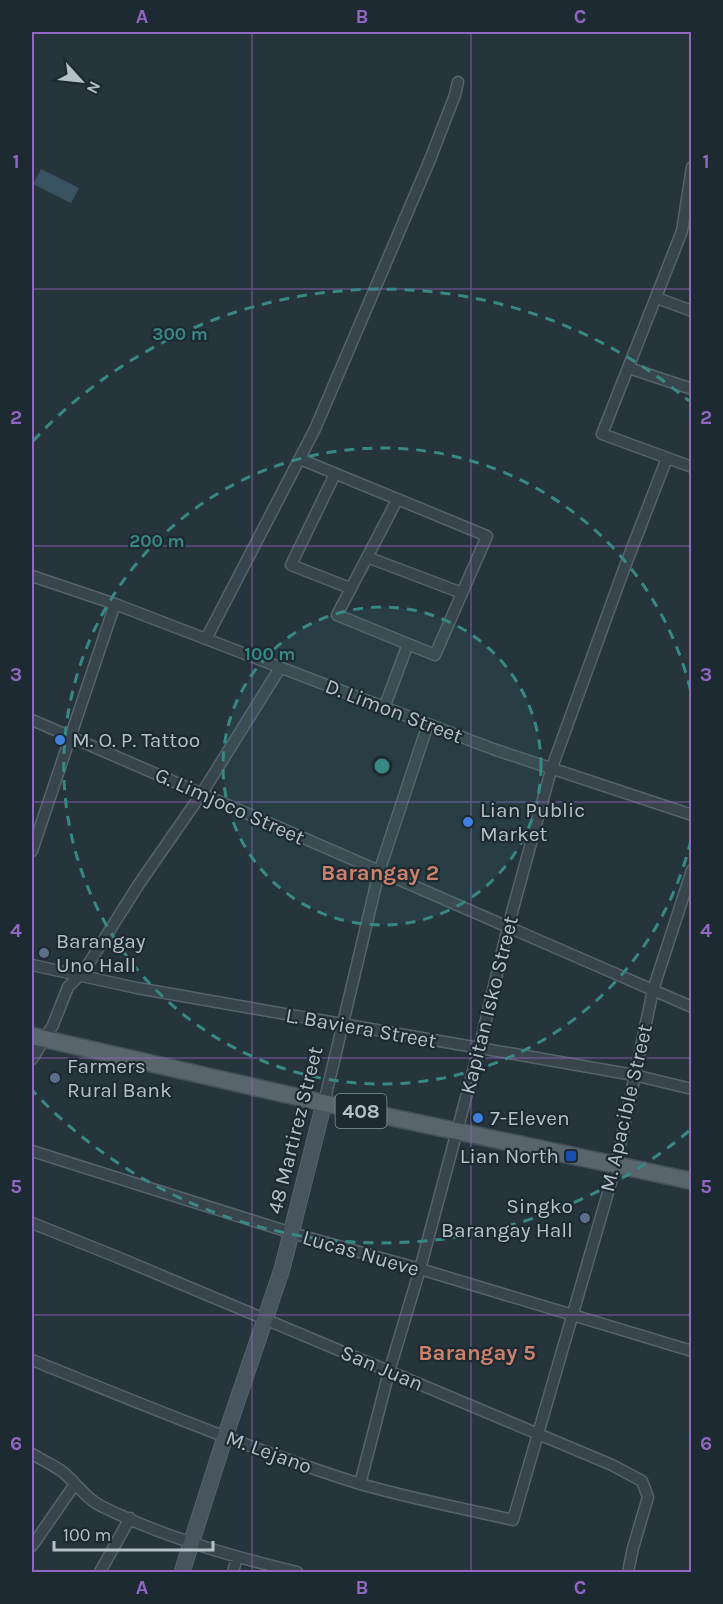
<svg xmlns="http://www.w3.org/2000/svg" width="723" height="1604" font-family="Karla,sans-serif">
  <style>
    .water { fill: #3a5362 }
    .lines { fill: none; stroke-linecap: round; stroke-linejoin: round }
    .street-casing { stroke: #57636a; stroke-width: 13 }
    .secondary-casing { stroke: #57636a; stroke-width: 17 }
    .primary-casing { stroke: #455158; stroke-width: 19 }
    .street { stroke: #39454c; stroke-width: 10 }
    .secondary { stroke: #48555f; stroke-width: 15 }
    .primary { stroke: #58656c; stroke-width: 16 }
    .grid { fill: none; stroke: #9267c3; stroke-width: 1.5; stroke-opacity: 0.55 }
    .ring { fill: none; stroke: #388884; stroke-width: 3; stroke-dasharray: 10 8 }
    .shop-dot { fill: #3f7fe0; stroke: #1e2a31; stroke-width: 2 }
    .service-dot { fill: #5c6f8a; stroke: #1e2a31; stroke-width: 2 }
    .transit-dot { fill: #1a4fb4; stroke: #1e2a31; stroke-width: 2 }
    .labels { text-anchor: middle; stroke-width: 4.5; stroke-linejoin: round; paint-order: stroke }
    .shield { fill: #1e2a31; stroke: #88939b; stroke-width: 1.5 }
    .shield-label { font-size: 20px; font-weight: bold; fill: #b5c0c8 }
    .street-label { font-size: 21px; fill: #b5c0c8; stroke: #1e2a31 }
    .poi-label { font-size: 21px; fill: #b5c0c8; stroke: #1e2a31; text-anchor: start }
    .neighbourhood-label { font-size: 22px; font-weight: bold; fill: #cd816b; stroke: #1e2a31 }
    .centre { fill: #388884; stroke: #1e2a31; stroke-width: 3 }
    .ring-label { font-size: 18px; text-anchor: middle; font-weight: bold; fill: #388884; stroke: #1e2a31; stroke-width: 4.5; stroke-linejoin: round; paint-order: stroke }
    .neatline { fill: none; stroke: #9267c3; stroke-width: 2 }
    .grid-label { font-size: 20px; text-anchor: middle; font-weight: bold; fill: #9267c3 }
  </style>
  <rect width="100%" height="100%" fill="#26343c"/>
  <!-- water -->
  <path class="water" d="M41,169L79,188L71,203L33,184Z"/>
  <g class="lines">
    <defs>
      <path id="street" d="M692,167L682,231L602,434L692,467
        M657,298L692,311
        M629,368L692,389
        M300,459L487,536L435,655L337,615L397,500
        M335,474L291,565L350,588
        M367,557L462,593
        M32,576L115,604L493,749L692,815
        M206,639L315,429L429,162L455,95L458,82
        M384,708L408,644
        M32,720L692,1007
        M32,851L115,604
        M32,965L137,988L634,1075L692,1089
        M32,1059L53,1025L68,987L84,971L139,884L202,793L280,668
        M324,1103L379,872L428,724
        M32,1151L292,1233L420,1269L692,1351
        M32,1223L117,1257L612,1465L642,1481L648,1497L633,1548L628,1572
        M32,1360C139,1403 247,1448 357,1483C408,1498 461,1508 513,1520L616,1165L653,990L692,870
        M32,1454C41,1459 51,1464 60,1470C75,1480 84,1498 101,1506C163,1537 230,1556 297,1572
        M360,1484L389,1372L420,1269L479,1049L508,927L551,770L624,569L667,458
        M32,1546L75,1484
        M100,1572L130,1518
        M233,1572L237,1557"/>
      <path id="secondary" d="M182,1572L225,1437L282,1269L324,1103"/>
      <path id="primary" d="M32,1036L324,1103L692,1181"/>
    </defs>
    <!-- street casing -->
    <use href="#street" class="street-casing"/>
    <!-- secondary casing -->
    <use href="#secondary" class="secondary-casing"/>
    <!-- primary casing -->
    <use href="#primary" class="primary-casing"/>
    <!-- street -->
    <use href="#street" class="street"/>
    <!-- secondary -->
    <use href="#secondary" class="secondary"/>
    <!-- primary -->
    <use href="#primary" class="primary"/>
  </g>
  <!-- grid -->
  <path class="grid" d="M252,32V1572M471,32V1572M32,289H692M32,546H692M32,802H692M32,1058H692M32,1315H692"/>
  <!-- distance rings -->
  <circle cx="382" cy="766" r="159" fill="#388884" fill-opacity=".12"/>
  <g class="ring">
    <circle cx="382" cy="766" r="159"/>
    <path d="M691 840A318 318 0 1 1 691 692"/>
    <path d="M689 1131A477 477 0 0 1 33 1091M33 441A477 477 0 0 1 689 401"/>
  </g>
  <!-- markers -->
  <g class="shop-dot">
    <circle cx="60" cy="740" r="6"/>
    <circle cx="468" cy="822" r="6"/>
    <circle cx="478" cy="1118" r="6"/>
  </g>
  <g class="service-dot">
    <circle cx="44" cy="953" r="6"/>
    <circle cx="55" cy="1078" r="6"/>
    <circle cx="585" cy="1218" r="6"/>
  </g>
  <rect class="transit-dot" x="565" y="1150" width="12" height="12" rx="3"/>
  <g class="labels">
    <!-- shield labels -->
    <rect class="shield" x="335.5" y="1094" width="51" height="34" rx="4.5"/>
    <g class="shield-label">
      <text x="361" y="1118">408</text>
    </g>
    <!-- street labels -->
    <g class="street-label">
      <text transform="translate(394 711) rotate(21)" y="7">D. Limon Street</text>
      <text transform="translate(230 806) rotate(24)" y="7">G. Limjoco Street</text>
      <text transform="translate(489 1005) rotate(-76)" y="7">Kapitan Isko Street</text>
      <text transform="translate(361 1028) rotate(10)" y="7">L. Baviera Street</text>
      <text transform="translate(626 1108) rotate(-77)" y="7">M. Apacible Street</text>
      <text transform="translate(295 1130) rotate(-76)" y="7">48 Martirez Street</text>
      <text transform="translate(361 1253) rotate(16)" y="7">Lucas Nueve</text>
      <text transform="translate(382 1368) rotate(23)" y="7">San Juan</text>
      <text transform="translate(269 1452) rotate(20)" y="7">M. Lejano</text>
    </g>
    <!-- poi labels -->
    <g class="poi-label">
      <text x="72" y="747">M. O. P. Tattoo</text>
      <text x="480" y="817">Lian Public<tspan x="480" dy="24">Market</tspan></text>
      <text x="56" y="948">Barangay<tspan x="56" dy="24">Uno Hall</tspan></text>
      <text x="67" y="1073">Farmers<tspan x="67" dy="24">Rural Bank</tspan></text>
      <text x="490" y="1125">7-Eleven</text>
      <text x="559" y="1163" text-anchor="end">Lian North</text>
      <text x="573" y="1213" text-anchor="end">Singko<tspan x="573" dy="24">Barangay Hall</tspan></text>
    </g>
    <!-- neighbourhood labels -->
    <g class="neighbourhood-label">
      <text x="380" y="880">Barangay 2</text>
      <text x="477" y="1360">Barangay 5</text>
    </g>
  </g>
  <circle cx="382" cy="766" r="9" class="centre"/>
  <g class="ring-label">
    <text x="180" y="340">300 m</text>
    <text x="157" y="547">200 m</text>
    <text x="270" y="660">100 m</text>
  </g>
  <!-- border -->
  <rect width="723" height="1604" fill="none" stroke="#1e2a31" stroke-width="66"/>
  <!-- north arrow -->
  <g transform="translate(81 81) rotate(117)" stroke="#1e2a31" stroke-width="4.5" paint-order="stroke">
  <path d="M0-4.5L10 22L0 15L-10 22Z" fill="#b5c0c8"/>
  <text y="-9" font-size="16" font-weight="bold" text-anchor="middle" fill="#b5c0c8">N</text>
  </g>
  <!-- scale -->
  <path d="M54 1541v9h159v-9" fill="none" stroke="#b5c0c8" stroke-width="3"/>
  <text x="63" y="1541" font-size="18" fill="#b5c0c8" stroke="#1e2a31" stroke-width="4.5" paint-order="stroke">100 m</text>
  <rect x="33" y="33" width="657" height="1538" class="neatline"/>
  <g class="grid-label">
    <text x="142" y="23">A</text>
    <text x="362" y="23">B</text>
    <text x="580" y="23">C</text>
    <text x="16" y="168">1</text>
    <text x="706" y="168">1</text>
    <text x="16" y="424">2</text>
    <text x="706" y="424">2</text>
    <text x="16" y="681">3</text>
    <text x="706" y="681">3</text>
    <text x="16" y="937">4</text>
    <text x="706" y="937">4</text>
    <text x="16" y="1193">5</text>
    <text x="706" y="1193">5</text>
    <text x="16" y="1450">6</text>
    <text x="706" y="1450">6</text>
    <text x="142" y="1594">A</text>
    <text x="362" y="1594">B</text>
    <text x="580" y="1594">C</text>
  </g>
</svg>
